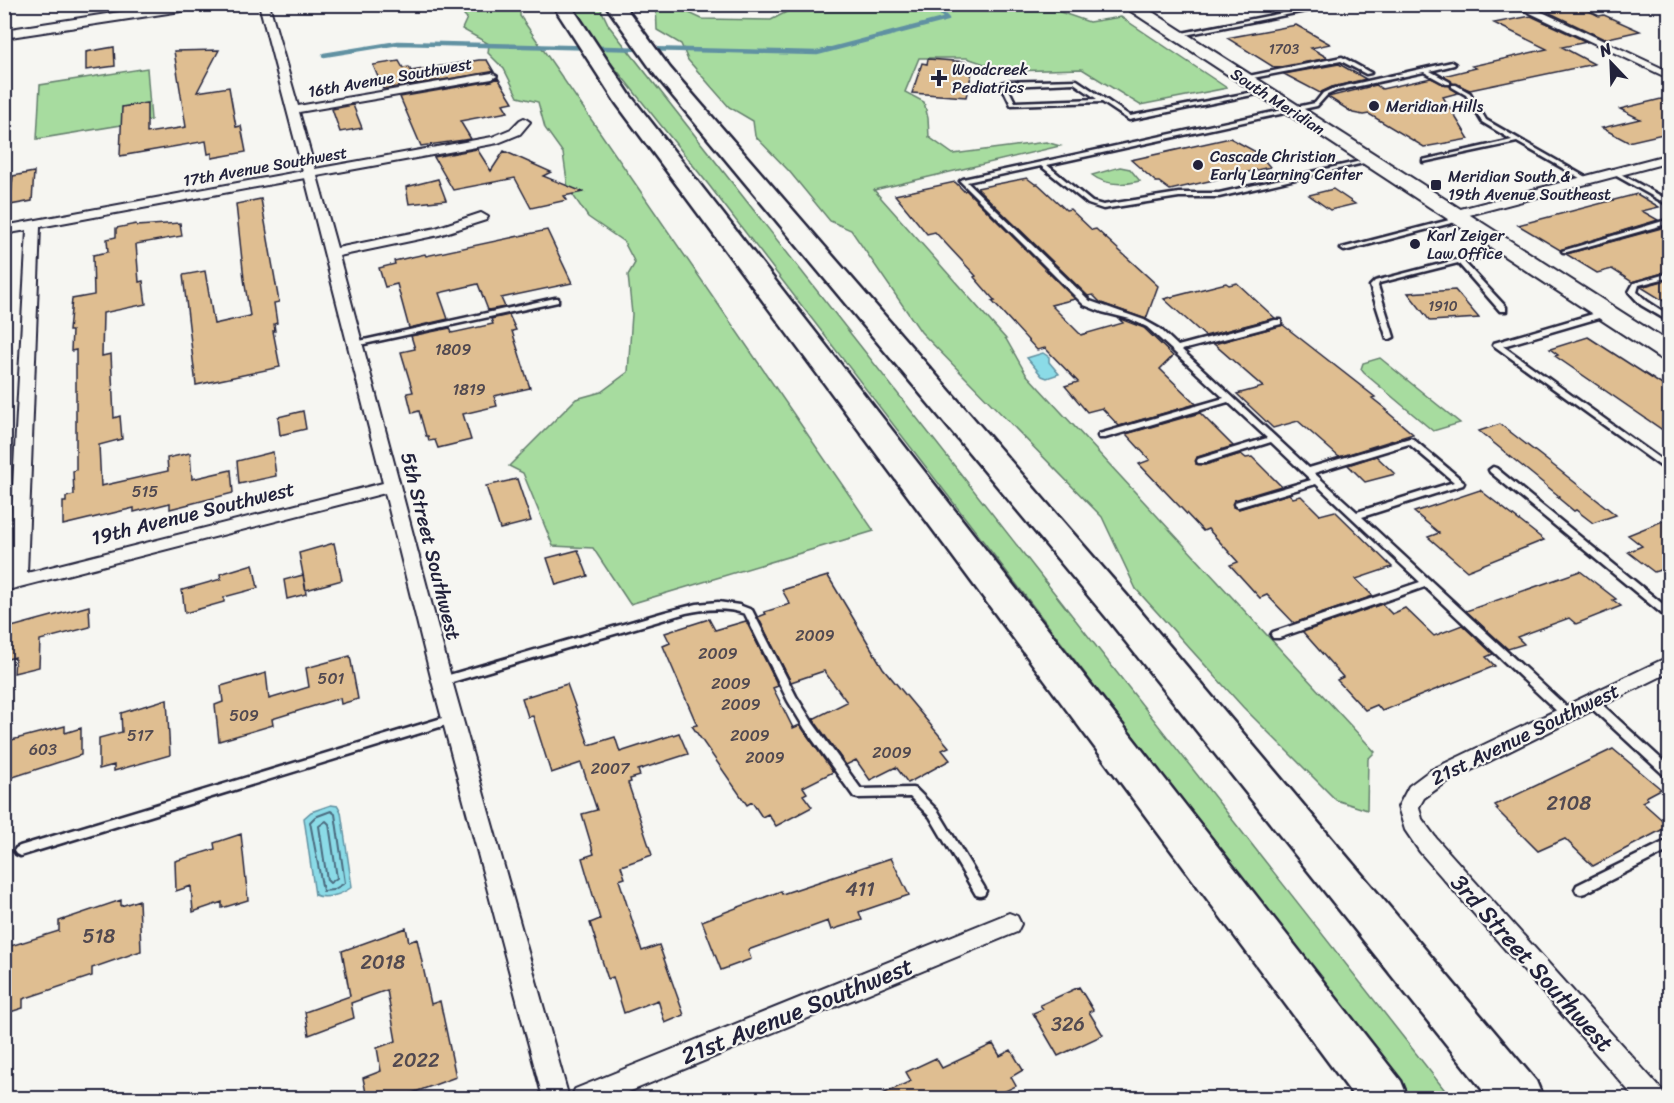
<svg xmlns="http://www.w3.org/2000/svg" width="1674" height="1103" font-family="Sriracha,sans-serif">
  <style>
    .green { fill: #a7dc9f; stroke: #647f6d; stroke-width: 1.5 }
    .water { fill: #8bdbe7; stroke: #6191a2; stroke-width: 1.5 }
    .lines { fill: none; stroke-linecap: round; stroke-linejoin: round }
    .shore { stroke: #4c6c80; stroke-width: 2 }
    .stream { stroke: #6191a2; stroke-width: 4.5 }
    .building { fill: #dfbe91; stroke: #22223b; stroke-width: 1.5 }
    .service-casing { stroke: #22223b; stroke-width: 5 }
    .minor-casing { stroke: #22223b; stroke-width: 4 }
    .tertiary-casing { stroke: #22223b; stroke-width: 4 }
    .primary-casing { stroke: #22223b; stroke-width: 4 }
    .motorway-casing { stroke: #22223b; stroke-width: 5 }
    .service { fill: #f6f6f2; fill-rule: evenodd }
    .minor { fill: #f6f6f2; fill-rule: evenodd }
    .tertiary { fill: #f6f6f2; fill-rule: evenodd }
    .primary { fill: #f6f6f2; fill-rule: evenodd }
    .motorway { fill: #f6f6f2; fill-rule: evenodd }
    .poi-dot { fill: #22223b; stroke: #f6f6f2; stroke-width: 2 }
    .labels { text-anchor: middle; stroke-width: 4.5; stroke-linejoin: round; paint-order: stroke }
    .far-number-label { font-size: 14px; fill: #514950 }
    .far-poi-label { font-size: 16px; fill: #22223b; stroke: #f6f6f2; text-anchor: start }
    .far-street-label { font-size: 16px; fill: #22223b; stroke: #f6f6f2 }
    .number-label { font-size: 16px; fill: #514950 }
    .street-label { font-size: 20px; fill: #22223b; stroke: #f6f6f2 }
    .near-number-label { font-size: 20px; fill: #514950 }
    .near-street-label { font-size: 24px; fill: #22223b; stroke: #f6f6f2 }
  </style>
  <rect width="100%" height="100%" fill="#f6f6f2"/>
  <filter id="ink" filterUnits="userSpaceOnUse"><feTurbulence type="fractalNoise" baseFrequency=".0167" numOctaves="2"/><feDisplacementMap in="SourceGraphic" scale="12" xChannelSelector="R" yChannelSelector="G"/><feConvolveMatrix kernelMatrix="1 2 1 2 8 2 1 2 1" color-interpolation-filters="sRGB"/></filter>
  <g filter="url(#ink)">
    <!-- green -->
    <path class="green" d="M460,5H520V16L874,531L630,604L593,548L553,546L523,473L509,466L576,399L601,392L628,372L632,314L628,275L635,263L624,242L588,217L568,188L563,153L545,128L538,102L518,97L504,69L488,53L489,44L462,29L467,18L461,12Z
      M572,5H599L609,26L1451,1098H1412L708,184L595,43L580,23Z
      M656,5H672L702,19L771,20L800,5L1037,4L1089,22L1121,17L1227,88L1140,105L1082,69L1005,71L967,58H919L905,92L924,102L928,118L929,137L953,154L1046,142L1060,146L874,190L1006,339L1026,374L1375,752L1368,759L1367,810L1336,800L1243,707L1136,589L1102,517L921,332L851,230L830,221L789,171L755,136L753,121L729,107L688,60L681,44L657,30Z
      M147,68L151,120L37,139L40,85Z
      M1120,167L1130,169L1140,181C1124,185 1106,186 1092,175Z
      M1380,358L1460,423L1433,431L1364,373L1361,369L1363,363Z"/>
    <!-- water -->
    <path class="water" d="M1043,353L1049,357V362L1059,374L1047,378L1042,376L1027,358Z
      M331,805L338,806L341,812L352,887C342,894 327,900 315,895L304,818L311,812Z"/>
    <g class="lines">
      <!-- shore -->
      <path class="shore" d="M331,811L335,814L345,883L333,890L323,891L310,822L315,817Z
        M326,821L329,824L337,878L330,883L327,880L319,826Z"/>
      <!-- stream -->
      <path class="stream" d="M932,4L947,19
        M324,55L398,43L817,53L947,19"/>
    </g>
    <!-- building -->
    <path class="building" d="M1579,6L1599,16L1604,15L1640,31L1604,39L1548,12Z
      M1531,16L1587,42L1562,47L1594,64L1470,90L1452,83L1443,76L1476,68L1472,66L1547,49L1494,23Z
      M1296,25L1330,44L1311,48L1328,58L1275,68L1227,38Z
      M114,47L115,66L86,70V52Z
      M219,50L197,92L229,87L236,127L241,126L246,152L212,158V153L208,154L206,141L120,156L122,107L147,103V133L186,127L174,51Z
      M928,59L967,62L965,67L973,68L966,97L912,93L922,63L927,64Z
      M479,60H487L494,72L383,89L373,65L399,61L403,68L409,67L411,71Z
      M1339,64L1366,79L1332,87L1320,93L1284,74Z
      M498,78L513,102L503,104L508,112L460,121L471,139L421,146L400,97L492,81Z
      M1431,78L1450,86L1458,93L1443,97L1469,139L1424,147L1369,114L1363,115L1353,113L1328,97L1376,85L1382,89Z
      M1661,99L1670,103V134L1667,133L1628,142L1602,128L1640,119L1620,109Z
      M353,105L362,128L340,132L332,109Z
      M1230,138L1258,153L1270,167L1170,190L1159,182H1156L1131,160Z
      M477,149L491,171L504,151L551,172L543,176L583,192L564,196L567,200L531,208L515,178L453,190L434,157Z
      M34,172L32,201L10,205L13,176Z
      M1027,178L1035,184H1038L1066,210L1070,209L1092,230L1096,229L1158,286L1146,319L1101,303L1093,295L1088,296L977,188Z
      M438,179L446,200L409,204L406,187Z
      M955,182L964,191L966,190L1075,299L1051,305L1081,335L1123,323L1118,318L1144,328L1173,356L1160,369L1196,404L1119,426L1102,408L1087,412L1065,386L1078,382L1045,348L1037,350L992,301H995L974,277L976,276L935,232L927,234L895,195Z
      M1333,189L1355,204L1330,210L1309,195Z
      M1637,194L1659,207L1642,211L1658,220L1560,250L1518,225Z
      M261,199L279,302L274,303L277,323L274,324L275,331H273L280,367L196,385L183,275L205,271L214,324L250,316L244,279L236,204Z
      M180,223L182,236L136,244L139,282L143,281L146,304L103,313L102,356L111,354L114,418L120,416L122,439L99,445L101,486L168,471L167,458L190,453L192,479L231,470L233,493L170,509V503L134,512V508L63,525V502H66V497L74,495L73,471L76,470V350L71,351L72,331H69L72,299L94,295L93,255L108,252L107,239L116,237V228L136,224L137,226Z
      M1669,226L1670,271L1632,282L1612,269L1597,273L1566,254Z
      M547,230L572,283L501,298L505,307L488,310L478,284L439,293L448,319L409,328L397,284L385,287L379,268L395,264L394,261L407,258L425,254L426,256Z
      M1670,279V305L1641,287Z
      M1226,283L1229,285L1237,283L1275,318L1205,336L1164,299Z
      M1455,290L1479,318L1430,321L1408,293Z
      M509,315L516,330L512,331L530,388L494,396L497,406L463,414L471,440L438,448L435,440L429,441L428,436H426L419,411L412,413L407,393L413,392L401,352L415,349L411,336L450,328L452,333L493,324L491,319Z
      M1283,325L1375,397L1372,398L1387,410H1385L1413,434L1339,457L1298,421L1273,428L1237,394L1263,387L1214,344Z
      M1588,337L1670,390V435L1555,356L1558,355L1550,349Z
      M303,411L306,429L280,435L278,417Z
      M1200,413L1233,446L1197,457L1196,464L1205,465L1241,454L1246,458L1252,457L1281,486L1234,500L1233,507L1239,509L1289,494L1293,498L1301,496L1320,515L1335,511L1392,567L1356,579L1373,596L1294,623L1267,595L1260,598L1230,565L1238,562L1208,529L1203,531L1139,464L1150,460L1126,434Z
      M1500,424L1549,462L1616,515L1593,523L1576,510L1574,511L1557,497L1559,496L1479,431Z
      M273,452L276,476L239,484L237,461Z
      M1376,456L1395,474L1365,482L1348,465Z
      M517,479L531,521L500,529L486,486Z
      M1480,490L1544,540L1467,571L1428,537L1439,533L1414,512Z
      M1670,518V567L1654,572L1628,552L1642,546L1628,535Z
      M334,543L342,580L306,590L299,553Z
      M578,550L588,576L556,585L547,558Z
      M253,564L258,588L224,597V602L185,613L182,590L221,579L220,574Z
      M1580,571L1616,599L1613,600L1621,606L1576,624L1569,618L1517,637L1524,644L1508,649L1466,611Z
      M303,575L306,594L287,599L284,580Z
      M828,576L883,668L949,747L942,750L950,760L908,783L896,767L870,780L856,760L846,765L813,719L847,702L824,671L791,682L758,617L766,614L764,612L790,604L782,590Z
      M1382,604L1392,614L1405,608L1434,636L1462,625L1493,654L1486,657L1495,666L1382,711L1377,705L1365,710L1337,680L1343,677L1303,632Z
      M89,606L90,627L40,640L39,667L14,673L15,657L4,660V629Z
      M709,619L715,630L746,621L778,686L773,688L793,728L800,725L833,772L803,787L807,793L803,795L812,807L776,826L768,814L762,817L752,802L747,805L692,726L697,725L663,646L670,643L665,633Z
      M350,656L358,699L341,704L340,698L272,719L273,725L219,741L215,705L223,702L221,686L266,673L269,699L309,687L306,668Z
      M567,684L589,745L615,737L620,752L679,733L688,754L638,770L640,776L630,779L631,782L628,783L652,855L621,866L625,878L619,880L642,951L659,945L684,1015L665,1023L658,1000L624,1013L613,977L608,979L590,923L600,919L582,858L594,854L582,814L597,810L581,763L551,773L533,716L528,717L522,698Z
      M167,699L170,755L114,771V765L99,769V738L122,732L121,713Z
      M65,726V733L81,728V755L4,780V742Z
      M1613,749L1661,789L1646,797L1648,799L1642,802L1669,826L1593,866L1565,839L1538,851L1496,809L1498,808L1495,805Z
      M241,834L248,900L222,908V902L193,912L191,886L176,891L175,861L215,849L214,843Z
      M891,858L909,895L859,912L862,920L831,930L828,921L748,950L751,959L721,970L702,921L781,891L782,894Z
      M121,900V906L139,900L141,951L92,968V976L23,999V1008L4,1014V948L59,931V921Z
      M406,928L409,942L417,939L431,1004L440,1001L456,1077L399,1098H367L363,1078L381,1071L377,1048L396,1041L387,990L351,1003L354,1018L309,1035L305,1012L350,996L342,951Z
      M1079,987L1093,1010L1089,1012L1103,1035L1058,1056L1033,1013L1043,1009L1040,1005Z
      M993,1044L1000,1056L1011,1050L1023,1070L1011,1077L1016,1086L991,1098H874L911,1081L906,1072L936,1058L942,1068Z"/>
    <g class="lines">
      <defs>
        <path id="service" d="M698,4H703L706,8L702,9Z
          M1328,4H1341L1175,37L1172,35Z
          M1342,57L1371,73L1366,74L1341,61L1242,80L1239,78Z
          M1452,62L1455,64L1454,65L1430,71L1450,82V84H1446L1424,72L1336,91L1327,95L1317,106L1047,165L1092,202L1103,205L1179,193H1219L1370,159V161L1368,162L1219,197H1179L1103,209L1088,204L1041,166L967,182L1090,301L1144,320L1160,329L1178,346L1275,320H1281V324L1182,350L1309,468L1410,438L1413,439L1463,481L1464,483L1463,485L1362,517L1570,710L1571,713L1570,716L1566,717L1562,716L1425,587L1279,638H1273L1271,635L1273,632L1420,582L1316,484L1238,507L1235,506L1234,504L1235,502L1311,480L1271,442L1204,463H1198L1197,461L1198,459L1267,438L1228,402L1105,438H1099L1098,436L1099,434L1224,398L1147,327L1130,319L1102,312L1084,305L960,181L963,179L1315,103L1323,93L1332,89ZM1409,444L1454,482L1357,512L1314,473Z
          M1077,80L1130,116L1264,90L1267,92L1129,120L1102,102L1011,105L1001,84L1004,82ZM1074,83L1097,99L1015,102L1007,86Z
          M1452,85H1456L1470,93L1486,120L1589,179V181H1585L1517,142L1423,162V160L1512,140L1482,122L1466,95L1452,87Z
          M1613,172H1617L1670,201V206L1613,174Z
          M1461,217L1463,218V220L1344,251L1341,249L1342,248Z
          M1670,219V223L1567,252H1563L1562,251Z
          M1506,247L1508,248V250L1464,262L1506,307V311H1500L1458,263L1379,283L1378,286L1394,337L1390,339H1387L1370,286L1375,281Z
          M1670,273V277L1639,285L1637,292L1647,301L1670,316V322L1641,305L1629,292L1634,283Z
          M555,298H558V302L355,346L351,344L355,342Z
          M1603,311H1609L1610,313L1609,315L1503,346L1670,466V473L1493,345L1494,343Z
          M1493,467L1496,468L1670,610V619L1667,618L1490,472L1489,470Z
          M718,602L739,605L752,610L796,696L813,723L861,789L912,788L916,789L938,811L984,887L986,891L984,895L980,896L976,895L930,817L910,797L858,798L854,797L805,729L788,701L745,614C726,607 706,609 686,613L442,685L438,684L437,681L438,678L442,677L665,612L697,604Z
          M1591,697L1595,698L1670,767V778L1666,777L1587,704L1586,701L1587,698Z
          M452,715L456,716L457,719L456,722L20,856L16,854L14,851L16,848L20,846Z
          M1670,839V850L1585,893L1581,894L1577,893L1575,889L1577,885Z"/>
        <path id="minor" d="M259,4H269L298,106L492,73L497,76L492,79L299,112L315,169L492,137L511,129L520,120L524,118L530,122L520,134L498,143L317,176L337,248L436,228L481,213L488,217L486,220L439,235L339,256L452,681L569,1098H543L432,681L385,493L4,591V578L8,577L27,230L4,234V226L303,171ZM305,178L383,483L27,573L40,227Z
          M1511,4H1525L1670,72V79Z
          M1670,154V162L1454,219L1447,215L1449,212Z
          M1670,656V672L1445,783L1424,798L1419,807L1422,819L1436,838L1661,1089L1665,1098H1635L1420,852L1405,830L1398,807L1409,786L1429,771Z
          M1009,913L1017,916L1021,924L1017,932L614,1098H571L575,1089Z"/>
        <path id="tertiary" d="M171,4H207L201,8L4,38V30Z"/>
        <path id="primary" d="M1120,4H1140L1670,343V361L1661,359Z"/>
        <path id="motorway" d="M552,4H570L630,95L1401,1081L1408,1098H1355L616,103Z
          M605,4H623L670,68L1130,599L1536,1081L1543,1098H1489L1106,617L656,76Z"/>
      </defs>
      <!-- service casing -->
      <use href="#service" class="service-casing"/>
      <!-- minor casing -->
      <use href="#minor" class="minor-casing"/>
      <!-- tertiary casing -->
      <use href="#tertiary" class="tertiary-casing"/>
      <!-- primary casing -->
      <use href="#primary" class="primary-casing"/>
      <!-- motorway casing -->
      <use href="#motorway" class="motorway-casing"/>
      <!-- service -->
      <use href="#service" class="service"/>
      <!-- minor -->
      <use href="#minor" class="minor"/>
      <!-- tertiary -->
      <use href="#tertiary" class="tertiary"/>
      <!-- primary -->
      <use href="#primary" class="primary"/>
      <!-- motorway -->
      <use href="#motorway" class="motorway"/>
    </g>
  </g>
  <!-- markers -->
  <g class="poi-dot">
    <path d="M936 69h6v6h6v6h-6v6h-6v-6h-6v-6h6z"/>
    <circle cx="1374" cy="106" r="6"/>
    <circle cx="1198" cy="165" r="6"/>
    <rect x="1430" y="179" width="12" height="12" rx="3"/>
    <circle cx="1415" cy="244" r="6"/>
  </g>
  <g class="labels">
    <!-- far-number labels -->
    <g class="far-number-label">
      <text x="1284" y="54">1703</text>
      <text x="1443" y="311">1910</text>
    </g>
    <!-- far-poi labels -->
    <g class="far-poi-label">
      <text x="952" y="75">Woodcreek<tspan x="952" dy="18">Pediatrics</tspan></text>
      <text x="1386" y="112">Meridian Hills</text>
      <text x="1210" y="162">Cascade Christian<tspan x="1210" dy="18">Early Learning Center</tspan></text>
      <text x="1448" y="182">Meridian South &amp;<tspan x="1448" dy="18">19th Avenue Southeast</tspan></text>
      <text x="1427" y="241">Karl Zeiger<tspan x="1427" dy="18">Law Office</tspan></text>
    </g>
    <!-- far-street labels -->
    <g class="far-street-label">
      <text transform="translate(390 77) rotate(-10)" y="6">16th Avenue Southwest</text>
      <text transform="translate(1278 101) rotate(33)" y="6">South Meridian</text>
      <text transform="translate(265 166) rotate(-10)" y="6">17th Avenue Southwest</text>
    </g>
    <!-- number labels -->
    <g class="number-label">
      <text x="453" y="355">1809</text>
      <text x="469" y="395">1819</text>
      <text x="145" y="497">515</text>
      <text x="815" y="641">2009</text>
      <text x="718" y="659">2009</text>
      <text x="331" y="684">501</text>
      <text x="731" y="689">2009</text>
      <text x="741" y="710">2009</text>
      <text x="244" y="721">509</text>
      <text x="140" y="741">517</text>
      <text x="750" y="741">2009</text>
      <text x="43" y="755">603</text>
      <text x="892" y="758">2009</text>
      <text x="765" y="763">2009</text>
      <text x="610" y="774">2007</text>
    </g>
    <!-- street labels -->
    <g class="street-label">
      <text transform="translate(193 513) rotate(-14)" y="7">19th Avenue Southwest</text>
      <text transform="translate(431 546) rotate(76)" y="7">5th Street Southwest</text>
      <text transform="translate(1525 734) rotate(-26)" y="7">21st Avenue Southwest</text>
    </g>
    <!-- near-number labels -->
    <g class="near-number-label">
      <text x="1569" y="810">2108</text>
      <text x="860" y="896">411</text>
      <text x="99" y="943">518</text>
      <text x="383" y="969">2018</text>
      <text x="1068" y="1031">326</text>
      <text x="416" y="1067">2022</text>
    </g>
    <!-- near-street labels -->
    <g class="near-street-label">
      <text transform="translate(1532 963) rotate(48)" y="8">3rd Street Southwest</text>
      <text transform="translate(797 1011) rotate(-22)" y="8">21st Avenue Southwest</text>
    </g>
  </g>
  <!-- margin -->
  <rect width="1674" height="1103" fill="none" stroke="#f6f6f2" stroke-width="24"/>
  <rect x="12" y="12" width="1650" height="1079" fill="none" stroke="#22223b" stroke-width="2" filter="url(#ink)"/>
  <!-- north arrow -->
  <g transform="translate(1611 63) rotate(337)" stroke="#f6f6f2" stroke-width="4.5" paint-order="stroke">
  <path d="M0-4.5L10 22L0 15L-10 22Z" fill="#22223b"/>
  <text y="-9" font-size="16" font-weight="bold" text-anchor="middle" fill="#22223b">N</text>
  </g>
</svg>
